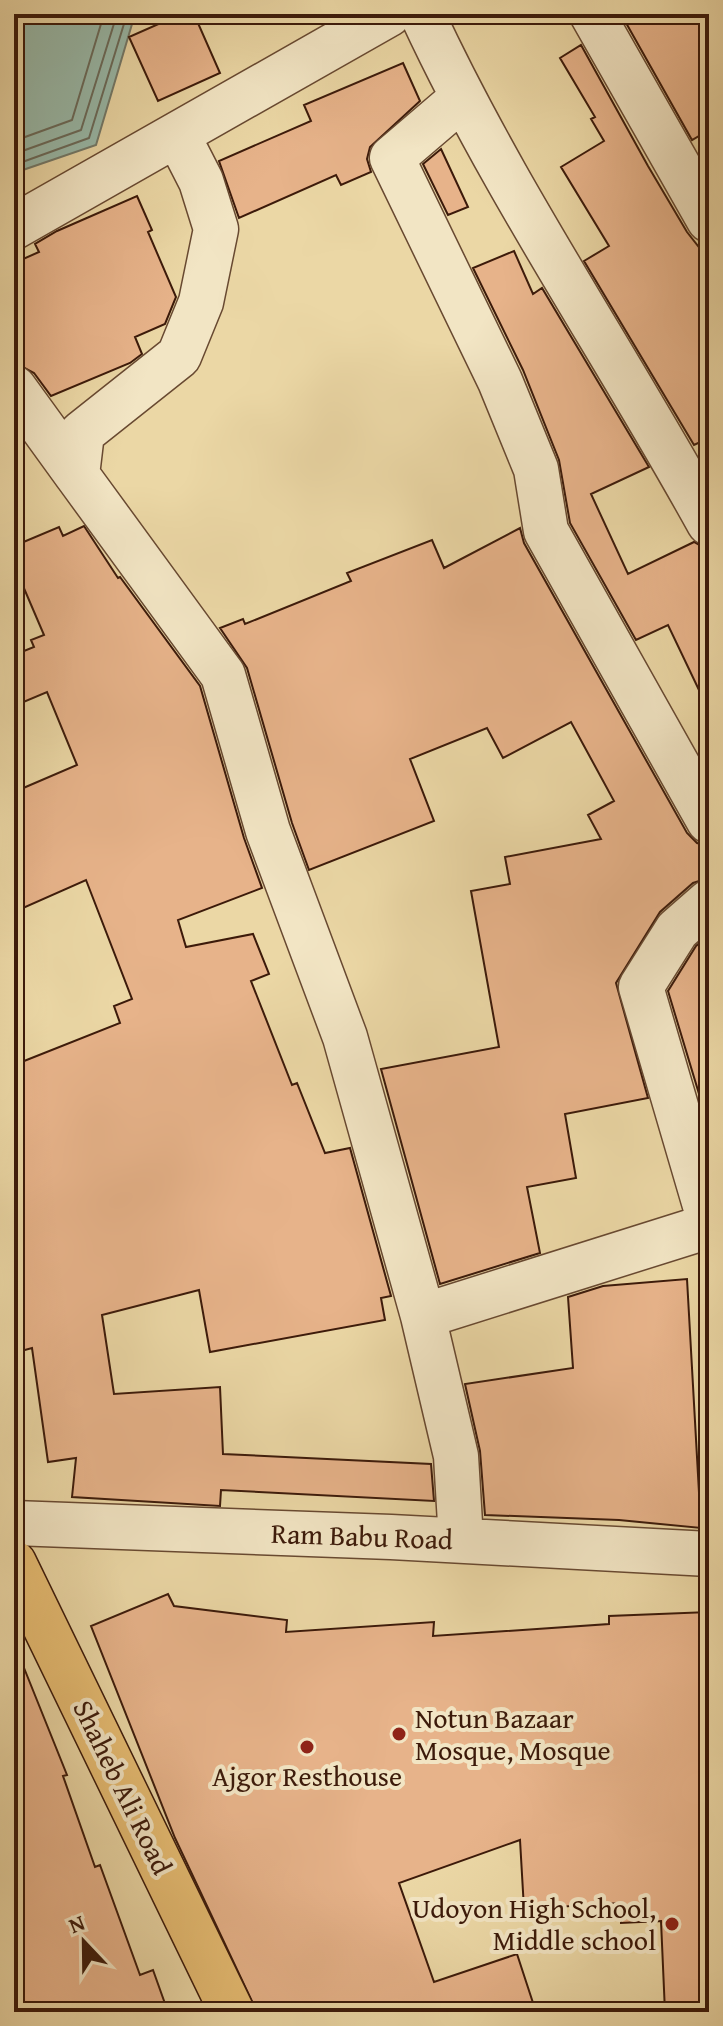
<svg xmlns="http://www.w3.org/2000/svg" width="723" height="2026" font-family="'Gentium Book Plus',serif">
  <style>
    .water { fill: #98b9a9; stroke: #737969; stroke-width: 2 }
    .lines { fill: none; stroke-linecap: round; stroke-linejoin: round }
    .shore { stroke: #6a6a5a; stroke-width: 2 }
    .building { fill: #e7b38a; stroke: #3c1a0a; stroke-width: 2 }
    .minor-casing { stroke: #684931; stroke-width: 47 }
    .major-casing { stroke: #3c1a0a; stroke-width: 47 }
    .minor { stroke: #f2e5c4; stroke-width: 44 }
    .major { stroke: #e6bc72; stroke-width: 44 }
    .poi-dot { fill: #8f2418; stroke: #f2e5c4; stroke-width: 3 }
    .labels { text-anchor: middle; stroke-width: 8; stroke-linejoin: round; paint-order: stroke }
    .street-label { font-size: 28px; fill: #3c1a0a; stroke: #f2e5c4 }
    .poi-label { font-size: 28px; fill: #3c1a0a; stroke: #f2e5c4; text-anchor: start }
  </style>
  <rect width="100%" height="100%" fill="#ebd7a5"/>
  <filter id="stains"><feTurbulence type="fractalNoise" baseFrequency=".0025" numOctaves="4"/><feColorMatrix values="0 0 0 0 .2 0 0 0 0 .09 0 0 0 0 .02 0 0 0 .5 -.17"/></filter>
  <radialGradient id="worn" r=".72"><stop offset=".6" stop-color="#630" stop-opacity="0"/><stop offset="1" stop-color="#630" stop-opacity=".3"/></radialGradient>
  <!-- water -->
  <path class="water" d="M14,14H135L96,145L14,173Z"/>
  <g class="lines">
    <!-- shore -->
    <path class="shore" d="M14,141L72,120L104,14
      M14,154L81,130L117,14
      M14,165L89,138L127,14"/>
  </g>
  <!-- building -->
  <path class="building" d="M181,14H194L220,73L158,101L129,37Z
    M621,14H709V130L692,140Z
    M581,45L648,166L687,232L709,260V438L694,445L584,261L609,246L561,167L604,141L591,119L595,117L560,58Z
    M403,63L420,101L370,147L367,159L371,172L341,185L336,175L239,218L219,161L311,121L304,105Z
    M441,149L468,207L448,215L423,164Z
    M137,196L152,230L148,232L176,297L165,324L135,337L142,354L130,363L51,396L34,373L17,364L14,357V263L39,252L35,244L57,231Z
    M514,251L533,294L542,288L649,467L591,494L628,574L694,542L701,546L709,564V711L668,625L636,640L570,523L559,460L523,370L473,268Z
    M84,526L118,578L120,577L200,686L244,838L262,888L178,920L186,947L253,934L269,974L251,981L292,1085L297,1083L325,1153L350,1148L391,1296L381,1298L385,1320L210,1352L199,1290L102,1315L114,1394L220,1387L223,1454L431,1464L434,1501L221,1490L220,1506L72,1497L76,1458L48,1462L32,1348L14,1353V1065L120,1023L114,1006L132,999L86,880L14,912V792L77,765L47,692L14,706V655L34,647L31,640L44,635L14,565V546L59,527L63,536Z
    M520,528L524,543L687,833L697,843L709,846V878L693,883L660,912L616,983L648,1098L565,1114L576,1178L527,1187L540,1253L440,1284L381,1069L499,1047L471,891L510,884L505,857L601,839L588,815L614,801L571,722L503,758L487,728L410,759L434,821L309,870L292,823L247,668L220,628L243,619L245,624L351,581L347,573L432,540L444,568Z
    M709,935V1117H706L668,991L696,946Z
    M687,1279L701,1528L619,1520L485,1515L480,1451L465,1384L573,1368L568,1297L603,1286Z
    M168,1594L174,1606L287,1620L286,1632L434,1622L433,1636L609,1624V1616L709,1612V2012H665L661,1921L621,1923L620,1903L524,1909L520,1840L399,1883L434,1982L517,1954L536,2012H257L175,1838L91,1626Z
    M16,1648L67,1775L63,1776L95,1867L100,1865L140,1975L153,1970L168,2012H14Z"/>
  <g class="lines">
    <defs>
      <path id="minor" d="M422,14C504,191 615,352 709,523
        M592,14L709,220
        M461,99L392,158L500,381L536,469L546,531L709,821
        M178,136L201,181L216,229L201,302L179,356L82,433L77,475L223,675L268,831L345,1037L423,1316
        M14,227L389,14
        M14,388L77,475
        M709,902L677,930L641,987L709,1219
        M14,1523L391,1537L709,1554
        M461,1540L456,1456L423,1316L709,1226"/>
      <path id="major" d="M14,1563L232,2012"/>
    </defs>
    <!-- minor casing -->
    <use href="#minor" class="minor-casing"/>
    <!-- major casing -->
    <use href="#major" class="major-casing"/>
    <!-- minor -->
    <use href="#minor" class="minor"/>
    <!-- major -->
    <use href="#major" class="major"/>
  </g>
  <!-- markers -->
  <g class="poi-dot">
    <circle cx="399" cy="1734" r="8"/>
    <circle cx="307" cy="1747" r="8"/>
    <circle cx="672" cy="1924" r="8"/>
  </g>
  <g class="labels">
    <!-- street labels -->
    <g class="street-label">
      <text transform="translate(362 1536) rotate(2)" y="10">Ram Babu Road</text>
      <text transform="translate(123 1787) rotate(64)" y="10">Shaheb Ali Road</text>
    </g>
    <!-- poi labels -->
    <g class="poi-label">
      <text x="415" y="1728">Notun Bazaar<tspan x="415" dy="32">Mosque, Mosque</tspan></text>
      <text x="307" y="1786" text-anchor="middle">Ajgor Resthouse</text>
      <text x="656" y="1918" text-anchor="end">Udoyon High School,<tspan x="656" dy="32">Middle school</tspan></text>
    </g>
  </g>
  <!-- margin -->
  <rect width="723" height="2026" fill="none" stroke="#ebd7a5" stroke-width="48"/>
  <rect x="16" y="16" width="691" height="1994" fill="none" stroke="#3c1a0a" stroke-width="4"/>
  <rect x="24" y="24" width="675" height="1978" fill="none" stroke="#3c1a0a" stroke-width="2"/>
  <!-- north arrow -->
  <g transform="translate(84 1942) rotate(338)" stroke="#f2e5c4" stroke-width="6" paint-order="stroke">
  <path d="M0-6L14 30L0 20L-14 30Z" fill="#3c1a0a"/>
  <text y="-12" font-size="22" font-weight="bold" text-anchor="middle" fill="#3c1a0a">N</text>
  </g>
  <rect width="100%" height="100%" filter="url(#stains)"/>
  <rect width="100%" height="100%" fill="url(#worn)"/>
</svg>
